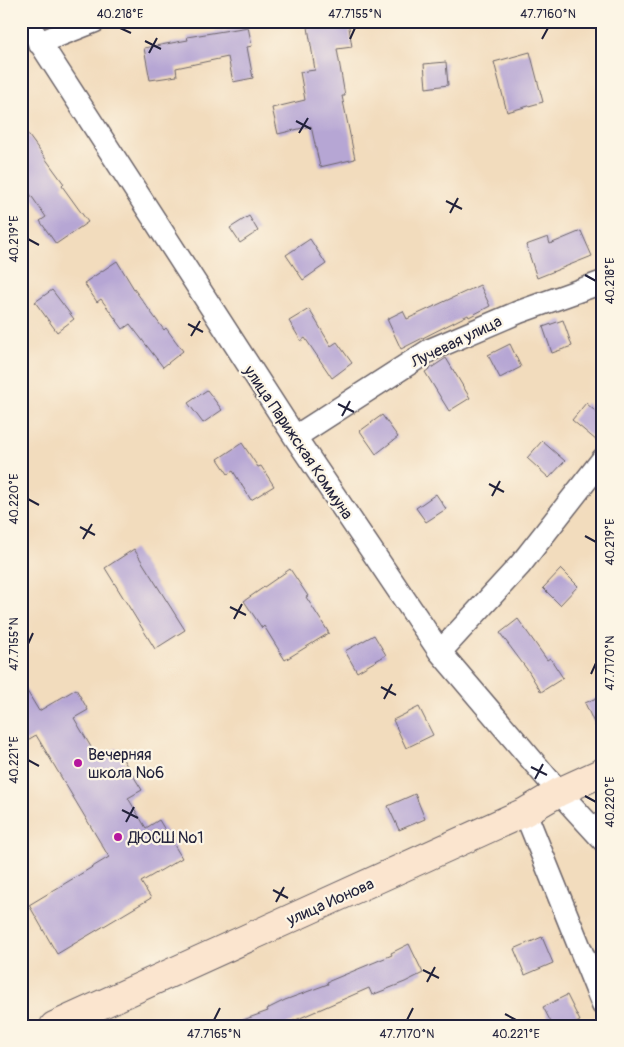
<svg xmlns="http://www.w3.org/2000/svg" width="624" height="1047" font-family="Pangolin,sans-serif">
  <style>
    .building { fill: #b6a6d4 }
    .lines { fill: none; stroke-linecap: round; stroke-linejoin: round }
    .minor-casing { stroke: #6b6368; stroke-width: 25 }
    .secondary-casing { stroke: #6b6368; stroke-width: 30 }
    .minor { stroke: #fff; stroke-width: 22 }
    .secondary { stroke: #fbe5cf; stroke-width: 28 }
    .ticks { fill: none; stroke: #22223b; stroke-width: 2 }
    .poi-dot { fill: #b5179e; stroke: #fcf5e5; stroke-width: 2 }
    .labels { text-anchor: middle; stroke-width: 4.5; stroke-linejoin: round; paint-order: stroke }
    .street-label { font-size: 16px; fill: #22223b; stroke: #fcf5e5 }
    .poi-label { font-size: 16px; fill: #22223b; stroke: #fcf5e5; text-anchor: start }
    .neatline { fill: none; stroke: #22223b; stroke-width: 2 }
    .ticks-label { font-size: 12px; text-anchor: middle; fill: #22223b }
  </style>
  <rect width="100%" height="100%" fill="#fcf5e5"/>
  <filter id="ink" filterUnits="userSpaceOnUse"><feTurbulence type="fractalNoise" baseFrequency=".02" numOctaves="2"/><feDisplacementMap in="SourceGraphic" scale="10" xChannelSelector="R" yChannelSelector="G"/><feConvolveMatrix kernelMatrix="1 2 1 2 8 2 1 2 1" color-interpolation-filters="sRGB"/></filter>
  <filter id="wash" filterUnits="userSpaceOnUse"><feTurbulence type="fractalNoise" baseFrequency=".0096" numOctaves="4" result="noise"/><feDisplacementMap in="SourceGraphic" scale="20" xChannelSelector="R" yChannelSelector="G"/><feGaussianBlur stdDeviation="1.12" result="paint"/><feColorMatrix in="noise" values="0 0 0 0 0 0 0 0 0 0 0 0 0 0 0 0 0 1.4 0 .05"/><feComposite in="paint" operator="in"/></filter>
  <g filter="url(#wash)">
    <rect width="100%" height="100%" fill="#f2dcbd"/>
    <g id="blocks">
      <!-- building -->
      <path class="building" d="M307,21H348L352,47L337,49L345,96H342L355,159L320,167L311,126L278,134L272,108L305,100L300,72L315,70Z
        M248,27L252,46L247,47L253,78L233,82L228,57L176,68L177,76L150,80L144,48L188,40L187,37Z
        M530,52L543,102L507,112L494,62Z
        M446,62L448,85L426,88L424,64Z
        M21,125L64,184L62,186L88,222L56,244L40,221L46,217L21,181Z
        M249,216L258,231L240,243L230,228Z
        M581,231L592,256L537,278L526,245L548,237L550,244Z
        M310,239L326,264L303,280L286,255Z
        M117,261L134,289L164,330L166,328L183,351L163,367L130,324L123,329L101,299L97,302L84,283Z
        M480,285L490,306L469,317L468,315L401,349L387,319L403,311L407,319Z
        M52,290L74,319L57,332L35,302Z
        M309,309L331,346L337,342L352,363L332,378L305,338L301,341L289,321Z
        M563,320L572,346L552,353L543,327Z
        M510,344L521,367L500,378L488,355Z
        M446,358L470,398L449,411L425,372Z
        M207,390L222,410L203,423L188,403Z
        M586,403L603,418V446L572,420Z
        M382,415L398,437L376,454L360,431Z
        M542,441L565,461L549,478L527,458Z
        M242,443L258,467L261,466L274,486L251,500L233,471L228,474L218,459Z
        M436,494L446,509L426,522L416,508Z
        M134,549L185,630L155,649L105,568Z
        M290,569L308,596L306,597L329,633L285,660L264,626L262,628L244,601Z
        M561,569L578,586L560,605L543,588Z
        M518,619L547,660L550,658L563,678L541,692L529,672L500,633Z
        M374,635L386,655L357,672L345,651Z
        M21,681L39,711L76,689L88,710L74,718L98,759L116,748L142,790L128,798L146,828L159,820L182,858L141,882L151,898L57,954L29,905L109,857L36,735L21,744Z
        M603,695V743L585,703Z
        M419,707L433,735L406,748L393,720Z
        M415,794L425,819L399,830L388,806Z
        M542,937L553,963L525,975L514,949Z
        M409,944L423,973L405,982L372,995L369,988L282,1026H233L232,1024L268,1011L267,1009L285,1000L328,984L327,982L392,955L391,953Z
        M567,995L580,1021L570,1026H553L543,1007Z"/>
    </g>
  </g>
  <g filter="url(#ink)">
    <use href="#blocks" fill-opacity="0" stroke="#6b6368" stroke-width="1"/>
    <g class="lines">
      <defs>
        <path id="minor" d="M26,21L295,437L440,652L559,792L603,840
          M39,43L95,21
          M295,437L430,350L519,312L603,282
          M440,652L520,565L603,459
          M525,812L603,1005"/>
        <path id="secondary" d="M54,1026L525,812L559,792L603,772"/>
      </defs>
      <!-- minor casing -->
      <use href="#minor" class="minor-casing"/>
      <!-- secondary casing -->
      <use href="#secondary" class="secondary-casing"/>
      <!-- minor -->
      <use href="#minor" class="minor"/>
      <!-- secondary -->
      <use href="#secondary" class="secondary"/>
    </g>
  </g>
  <!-- ticks -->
  <path class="ticks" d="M120,28L131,33M350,39L355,28M542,39L548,28M145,41L161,49M149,53L157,38M296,121L311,129M299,133L308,118M446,201L462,209M450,213L458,198M28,239L39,245M585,275L596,281M188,324L203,332M191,336L200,321M338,404L354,412M342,416L350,401M489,484L504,492M492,496L500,481M28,499L39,505M80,527L95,535M585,536L596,542M83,539L92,524M230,607L246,615M234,619L242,604M28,644L33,633M591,674L596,663M381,687L396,695M384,699L392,684M28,760L39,766M531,767L547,775M535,779L543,764M585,796L596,802M122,810L138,818M126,822L134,807M273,890L288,898M276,902L284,887M423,970L439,978M427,982L435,967M505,1014L516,1020M214,1020L220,1008M407,1020L413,1008"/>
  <!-- markers -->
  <g class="poi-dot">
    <circle cx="78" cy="763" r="5"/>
    <circle cx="118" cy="837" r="5"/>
  </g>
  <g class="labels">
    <!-- street labels -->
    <g class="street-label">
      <text transform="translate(456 341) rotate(-26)" y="6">Лучевая улица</text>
      <text transform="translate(299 442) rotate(56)" y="6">улица Парижская Коммуна</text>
      <text transform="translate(330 901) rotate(-24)" y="6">улица Ионова</text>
    </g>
    <!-- poi labels -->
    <g class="poi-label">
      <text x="88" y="760">Вечерняя<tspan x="88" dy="18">школа №6</tspan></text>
      <text x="128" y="843">ДЮСШ №1</text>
    </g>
  </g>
  <!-- margin -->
  <rect width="624" height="1047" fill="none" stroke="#fcf5e5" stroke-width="55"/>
  <rect x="28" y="28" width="568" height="992" class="neatline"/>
  <g class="ticks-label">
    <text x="120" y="18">40.218°E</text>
    <text x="355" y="18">47.7155°N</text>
    <text x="548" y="18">47.7160°N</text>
    <text transform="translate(14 239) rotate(-90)" y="4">40.219°E</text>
    <text transform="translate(610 281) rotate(-90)" y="4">40.218°E</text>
    <text transform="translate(14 499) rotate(-90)" y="4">40.220°E</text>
    <text transform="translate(610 542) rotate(-90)" y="4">40.219°E</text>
    <text transform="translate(14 644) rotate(-90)" y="4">47.7155°N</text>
    <text transform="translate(610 663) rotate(-90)" y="4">47.7170°N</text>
    <text transform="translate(14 760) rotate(-90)" y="4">40.221°E</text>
    <text transform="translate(610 802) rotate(-90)" y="4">40.220°E</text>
    <text x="214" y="1038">47.7165°N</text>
    <text x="407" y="1038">47.7170°N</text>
    <text x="516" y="1038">40.221°E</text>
  </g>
</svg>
